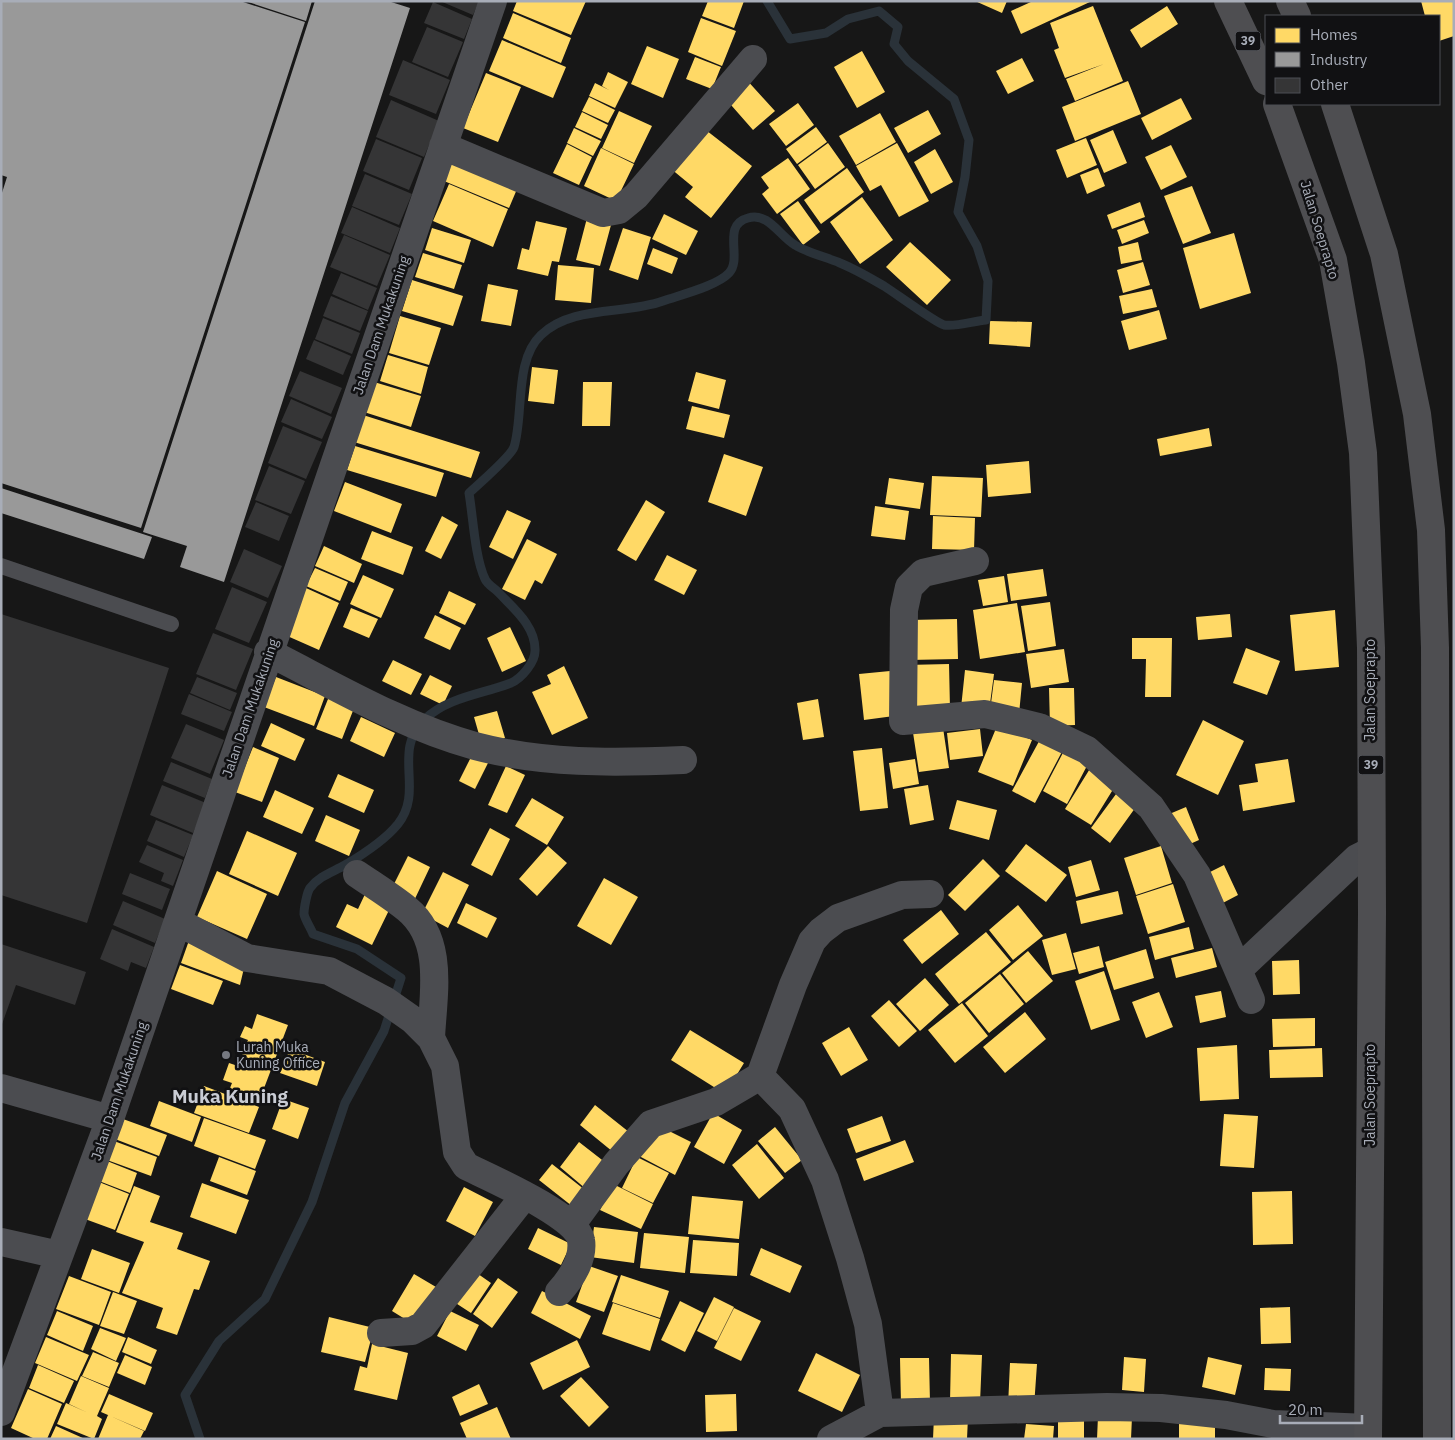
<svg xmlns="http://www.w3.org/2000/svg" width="1455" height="1440" font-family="'IBM Plex Sans',sans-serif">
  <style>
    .homes { fill: #ffd966 }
    .industry { fill: #999 }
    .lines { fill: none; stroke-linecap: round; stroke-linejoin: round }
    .stream { stroke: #2a3239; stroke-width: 9 }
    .building { fill: #353536 }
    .lane { stroke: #4b4c50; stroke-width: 16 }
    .street { stroke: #4b4c50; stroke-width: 28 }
    .highway { stroke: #4e4e51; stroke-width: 28 }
    .poi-dot { fill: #757880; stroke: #111113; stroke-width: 2 }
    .labels { text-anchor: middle; stroke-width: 5; stroke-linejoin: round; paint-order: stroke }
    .shield { fill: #111113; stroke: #7b7e86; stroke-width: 1 }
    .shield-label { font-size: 12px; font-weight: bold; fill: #a8adb8 }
    .street-label { font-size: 14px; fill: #a8adb8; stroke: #111113 }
    .poi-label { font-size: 14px; fill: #a8adb8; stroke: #111113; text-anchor: start }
    .district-label { font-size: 19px; font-weight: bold; fill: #c9ccd4; stroke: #111113 }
  </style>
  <rect width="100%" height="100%" fill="#171717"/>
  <!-- homes -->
  <path class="homes" d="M517,1H586L571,35L513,11Z
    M708,1H744L734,28L702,16Z
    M975,1H1007L1002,13Z
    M1033,1H1092L1021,34L1011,11Z
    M1421,1H1454V36L1439,41V16H1425Z
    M1093,6L1123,81L1075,101L1066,79L1104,64L1065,78L1054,50L1059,48L1050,23Z
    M1167,6L1178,24L1141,48L1130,30Z
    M513,13L571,38L561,63L503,38Z
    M701,18L736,31L722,66L688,52Z
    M502,40L566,67L553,98L489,71Z
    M647,46L679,59L663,98L631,84Z
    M862,51L885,92L857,108L834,67Z
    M695,57L721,67L712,89L686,79Z
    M1022,58L1034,81L1008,94L996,71Z
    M608,72L628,82L615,108L589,96L595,83L609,90L602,86Z
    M486,73L521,87L498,142L463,128Z
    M745,78L775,111L753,130L724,97Z
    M1128,81L1141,114L1075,141L1062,107Z
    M589,97L615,110L608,123L582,111Z
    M1181,98L1192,119L1152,140L1141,118Z
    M798,103L814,125L786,146L769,124Z
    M928,110L941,134L908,153L894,128Z
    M619,111L652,126L634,163L602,148Z
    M582,112L608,125L601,139L575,127Z
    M880,113L896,142L856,165L839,136Z
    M702,127L752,166L711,218L685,197L693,187L670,168Z
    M816,127L827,142L797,164L786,149Z
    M574,128L601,141L593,156L567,143Z
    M1113,130L1127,163L1104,173L1090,140Z
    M1086,138L1097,165L1067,178L1056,150Z
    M828,143L845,167L815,189L798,165Z
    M897,143L929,201L899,217L881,185L870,191L856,166Z
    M567,144L592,157L579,185L553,173Z
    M1171,145L1187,177L1161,190L1145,157Z
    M601,148L634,164L616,201L584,186Z
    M935,149L953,182L931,194L914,162Z
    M454,155L520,182L509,208L444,181Z
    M788,158L810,189L777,214L762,194L769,188L761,177Z
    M847,168L864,192L821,224L804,200Z
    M1098,168L1105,186L1087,194L1080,175Z
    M449,184L508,209L493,247L433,221Z
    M1192,186L1211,233L1183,244L1164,196Z
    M862,197L893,240L860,264L830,222Z
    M798,201L820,232L803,245L780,214Z
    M1140,202L1145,217L1112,229L1107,215Z
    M664,214L698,231L686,255L652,239Z
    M587,218L611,225L600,266L576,260Z
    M1144,220L1149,233L1122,244L1117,230Z
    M536,221L567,228L559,262L552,261L548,276L517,269L522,248L529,250Z
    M432,228L471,240L464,263L425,250Z
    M623,228L651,237L638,280L609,270Z
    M1234,233L1251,293L1200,309L1183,248Z
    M910,242L951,280L927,305L886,267Z
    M1138,242L1142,260L1121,264L1118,247Z
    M653,248L678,258L672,274L647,264Z
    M423,253L462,265L454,289L415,277Z
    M1143,262L1150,285L1123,293L1117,270Z
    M558,265L594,268L591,303L555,300Z
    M412,280L463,296L453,326L402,311Z
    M488,284L518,290L511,326L481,321Z
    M1152,289L1157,307L1123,314L1119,296Z
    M1159,310L1167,339L1129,350L1121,321Z
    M400,316L441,328L429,365L389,353Z
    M990,321L1032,322L1030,347L989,344Z
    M388,355L428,367L421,394L380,381Z
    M532,367L558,370L554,404L528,401Z
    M696,372L726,380L719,409L688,401Z
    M374,382L421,396L411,427L364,412Z
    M583,382H612L610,426H582Z
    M692,406L730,415L724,438L686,429Z
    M363,415L480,452L471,478L354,442Z
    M1209,428L1212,446L1160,456L1157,439Z
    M355,446L444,473L436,497L347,470Z
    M724,454L763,467L746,516L708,502Z
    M1029,461L1031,493L988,497L986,465Z
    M932,476L983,478L981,517L930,515Z
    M889,478L924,483L920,509L885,504Z
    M345,482L402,504L391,533L334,511Z
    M646,500L665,512L636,561L617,550Z
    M875,506L909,511L905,540L871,536Z
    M507,510L531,521L513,559L489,547Z
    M442,516L458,525L441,559L425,551Z
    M933,516L975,518L974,550L932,549Z
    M372,531L413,547L403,575L361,559Z
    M527,539L557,554L542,584L535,580L525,600L502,589Z
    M324,546L362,564L354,583L315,566Z
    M667,555L697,570L684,595L654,580Z
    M315,568L348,582L340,601L306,586Z
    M1043,569L1047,596L1011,601L1007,574Z
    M363,575L394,589L381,618L350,604Z
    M1004,576L1008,602L983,606L978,580Z
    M306,588L339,603L319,650L285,635Z
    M449,591L476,604L465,625L439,613Z
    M1050,602L1056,646L1028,651L1021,606Z
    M1017,603L1025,652L980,659L973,610Z
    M351,608L378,619L369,638L343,627Z
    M1335,610L1339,667L1295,671L1290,615Z
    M1230,614L1232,637L1198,640L1196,617Z
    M435,615L461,628L450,650L424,638Z
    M957,619L958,659L909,660V620Z
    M510,627L526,661L502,672L487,638Z
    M1132,638H1172L1171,697H1145L1146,659H1132Z
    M1246,648L1280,661L1267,695L1233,683Z
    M1064,649L1069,682L1031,688L1026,654Z
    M393,660L422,674L411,695L382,681Z
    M949,664L950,709L906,710V665Z
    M564,666L588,718L552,735L532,692L551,684L547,675Z
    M965,670L994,674L989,711L961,708Z
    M890,671L894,716L864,720L859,674Z
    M430,675L452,686L443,705L420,694Z
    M276,677L325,696L314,726L264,707Z
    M994,680L1022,683L1019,714L990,711Z
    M1049,688H1074L1075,725L1050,726Z
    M330,694L356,703L342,739L316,729Z
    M818,699L824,737L803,740L797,703Z
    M497,711L505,738L482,745L474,717Z
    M361,717L395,733L384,757L350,741Z
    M1203,720L1244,741L1218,795L1176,775Z
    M942,721L949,768L919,772L912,726Z
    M271,723L305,739L295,761L261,746Z
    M997,726L1032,740L1013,786L978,772Z
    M980,729L983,756L950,760L947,733Z
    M1043,734L1065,746L1035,803L1012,791Z
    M253,747L279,758L262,802L235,792Z
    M1066,747L1090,760L1067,804L1043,791Z
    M882,748L888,808L860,811L853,751Z
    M473,753L489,761L475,789L459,781Z
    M915,759L919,784L893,789L889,763Z
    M1288,759L1295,802L1243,811L1239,785L1258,782L1255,764Z
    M506,766L525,775L507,813L488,805Z
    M1091,767L1117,783L1091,825L1065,809Z
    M338,774L374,790L364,813L328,797Z
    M928,785L934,820L910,825L904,789Z
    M275,790L314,808L302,834L263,817Z
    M1119,790L1138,804L1110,843L1091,828Z
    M532,798L564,817L547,845L515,826Z
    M957,800L997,810L989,840L949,829Z
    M1186,807L1199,840L1181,848L1167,815Z
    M326,815L360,830L349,856L315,841Z
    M490,828L510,839L492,876L471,865Z
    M247,831L297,853L278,896L229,874Z
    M1026,844L1067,875L1046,902L1005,871Z
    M548,846L567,863L537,896L519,879Z
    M1161,846L1172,883L1136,895L1124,858Z
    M408,856L430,867L412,905L389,894Z
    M983,859L1000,876L965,911L948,895Z
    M1091,860L1100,890L1076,897L1068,867Z
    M1224,865L1238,895L1219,905L1204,875Z
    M217,871L267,894L247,939L197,917Z
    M443,872L469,885L448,928L422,914Z
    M604,878L638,897L611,945L577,926Z
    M1173,884L1185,922L1148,934L1136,896Z
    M1118,891L1123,914L1081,924L1076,901Z
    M366,892L392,904L372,945L336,927L347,904L358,909Z
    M466,903L497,918L487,938L457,923Z
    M1018,905L1043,936L1013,960L989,930Z
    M941,910L959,934L922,964L903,940Z
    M1189,927L1194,949L1155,960L1149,937Z
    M192,932L244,968L240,985L181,963Z
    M986,932L1011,962L959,1004L935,974Z
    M1066,933L1076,969L1052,975L1042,940Z
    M1099,946L1104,967L1079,974L1073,953Z
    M1212,948L1217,967L1176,978L1171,958Z
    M1146,949L1154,978L1114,990L1105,962Z
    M1028,951L1053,981L1026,1003L1002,973Z
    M1299,960L1300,994L1273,995L1272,961Z
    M180,965L223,981L213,1005L171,989Z
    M1104,971L1120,1020L1091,1030L1075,981Z
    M1000,974L1024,1004L989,1033L965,1003Z
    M925,978L949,1005L920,1031L896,1004Z
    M1221,991L1226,1017L1200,1023L1195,996Z
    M1159,992L1173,1027L1146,1038L1132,1002Z
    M889,1000L917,1031L899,1047L871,1016Z
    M962,1003L988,1036L955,1063L928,1030Z
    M1025,1012L1046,1039L1005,1073L983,1047Z
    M257,1014L288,1025L274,1062L258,1056L274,1062L258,1104L228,1093L232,1083L223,1080L229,1063L238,1066L248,1040L240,1037L245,1026L252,1029Z
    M1315,1018V1046L1273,1047L1272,1019Z
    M849,1027L868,1060L841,1076L822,1043Z
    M690,1030L744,1063L725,1094L671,1060Z
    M1237,1045L1239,1099L1200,1101L1197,1048Z
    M1322,1048L1323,1077L1270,1078L1269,1050Z
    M290,1049L325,1062L317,1086L280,1073Z
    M204,1086L259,1107L249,1133L194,1113Z
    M283,1099L309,1108L298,1139L272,1129Z
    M159,1101L201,1117L192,1142L150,1126Z
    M595,1105L634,1136L618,1156L580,1125Z
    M713,1113L742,1130L724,1164L694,1147Z
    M1224,1114L1258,1116L1254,1168L1220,1166Z
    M882,1116L891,1141L856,1153L847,1129Z
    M204,1118L266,1140L255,1169L194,1146Z
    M123,1119L167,1135L159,1156L115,1139Z
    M655,1124L691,1142L675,1175L639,1156Z
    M775,1127L802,1160L785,1173L758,1141Z
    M905,1140L914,1162L864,1181L856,1159Z
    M114,1141L157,1157L151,1176L107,1160Z
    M579,1142L606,1163L586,1189L560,1167Z
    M757,1144L784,1178L759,1199L732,1165Z
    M219,1157L256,1171L247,1195L210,1181Z
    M637,1157L669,1173L653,1203L622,1188Z
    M107,1161L137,1173L130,1193L99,1181Z
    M552,1164L585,1190L572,1206L539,1180Z
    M99,1182L129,1194L115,1230L85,1219Z
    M202,1183L249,1200L236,1234L190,1217Z
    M613,1184L653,1204L641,1229L600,1210Z
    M134,1186L160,1196L150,1222L183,1233L177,1249L210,1261L199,1290L194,1289L177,1335L156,1328L163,1308L122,1293L144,1242L116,1232Z
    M464,1187L493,1202L475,1236L446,1221Z
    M1292,1191L1293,1244L1253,1245L1252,1192Z
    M692,1196L743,1201L739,1239L688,1234Z
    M594,1227L638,1232L634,1263L590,1257Z
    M538,1228L571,1244L561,1265L528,1249Z
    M644,1233L689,1237L685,1273L640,1268Z
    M693,1240L739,1243L737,1276L690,1273Z
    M761,1248L802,1266L790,1293L750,1275Z
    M92,1249L130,1263L119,1293L81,1279Z
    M589,1266L618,1276L604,1312L576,1302Z
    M471,1269L491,1283L471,1313L451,1300Z
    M414,1274L436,1287L413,1324L392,1311Z
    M621,1275L669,1291L660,1318L612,1302Z
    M69,1276L111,1292L99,1325L56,1309Z
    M498,1278L518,1292L492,1328L473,1314Z
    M542,1291L591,1316L580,1339L531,1313Z
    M113,1292L137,1301L124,1334L100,1326Z
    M714,1297L734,1307L717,1341L697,1331Z
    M680,1301L704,1313L685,1352L661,1340Z
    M613,1303L660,1319L650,1351L602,1334Z
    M1290,1307L1291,1343L1261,1344L1260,1308Z
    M734,1308L761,1321L741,1361L714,1348Z
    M57,1311L93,1326L83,1351L47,1335Z
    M450,1311L479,1325L466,1351L437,1336Z
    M329,1317L374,1328L365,1362L321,1352Z
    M100,1328L126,1338L116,1361L91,1349Z
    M46,1337L89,1355L77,1381L35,1363Z
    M128,1337L157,1350L151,1364L122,1352Z
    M577,1340L590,1367L543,1390L530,1363Z
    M372,1344L408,1353L397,1400L354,1390L360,1366L367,1368Z
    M93,1352L119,1363L109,1387L82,1376Z
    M816,1353L860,1375L842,1412L798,1391Z
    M951,1354L982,1355L980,1403L950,1402Z
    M125,1355L152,1367L145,1385L117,1373Z
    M1124,1357L1146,1359L1144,1392L1122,1390Z
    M1208,1357L1242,1365L1235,1395L1202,1387Z
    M900,1358H929L930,1403L901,1404Z
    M1010,1363L1037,1364L1034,1407L1008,1406Z
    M38,1365L74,1381L64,1403L29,1388Z
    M1265,1368L1291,1369L1290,1391L1264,1390Z
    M81,1376L109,1388L97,1416L102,1419L94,1439L57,1424L66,1403L86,1412L69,1404Z
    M581,1377L609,1407L589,1427L560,1396Z
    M479,1384L488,1404L460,1416L452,1397Z
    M28,1389L62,1404L47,1439H35L11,1428Z
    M109,1394L153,1413L145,1431L101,1412Z
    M736,1394L737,1431L706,1432L705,1395Z
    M497,1407L511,1439H467L460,1423Z
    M108,1415L144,1431L140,1439H98Z
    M934,1416L968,1417L967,1439H933Z
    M1098,1416L1132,1417L1131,1439H1097Z
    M1058,1419H1084V1439H1058Z
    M1179,1419H1215V1439H1179Z
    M1026,1424L1054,1426L1053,1439H1024Z
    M56,1426L85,1439H50Z"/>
  <!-- industry -->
  <path class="industry" d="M1,1H240L305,22L141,528L1,483V196L7,177L1,175Z
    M245,1H312L306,21Z
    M315,1H388L410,8L224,582L180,567L187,546L143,532Z
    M1,488L152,537L144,559L1,513Z"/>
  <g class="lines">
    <!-- stream -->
    <path class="stream" d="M200,1439L185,1395L219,1341L265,1299L312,1202L345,1103L384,1031L401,978L357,949L313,934C311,928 305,920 304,914C304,908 307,892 310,888C319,876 333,872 345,865C362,855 385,840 398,824C425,790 391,751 425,719C448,697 483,694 511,683C522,678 535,662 535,651C536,626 513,608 498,592C494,588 487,584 485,579C475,558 473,517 469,493C478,485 511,456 514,447C524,415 514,360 541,335C572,305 625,315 663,301C680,295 717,286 729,273C743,258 721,225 748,218C769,212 779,236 795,245C808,253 826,257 840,263C855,269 870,278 884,286C895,293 936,323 944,325C956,327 974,321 986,320L988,281L977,246L958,212L965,177L969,140L954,99L908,61L894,44L898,27L879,11L848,19L826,33L790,39L767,1"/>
  </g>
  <!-- building -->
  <path class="building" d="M440,1H479L473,15Z
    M433,2L472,19L464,39L424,23Z
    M427,27L463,42L448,77L412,62Z
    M403,60L450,80L436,114L389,95Z
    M391,100L439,121L424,157L376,137Z
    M376,139L422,158L409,190L363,171Z
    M365,174L412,194L399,225L352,206Z
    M352,207L400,228L390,253L341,233Z
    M344,235L390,255L377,286L330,267Z
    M341,273L377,288L368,310L332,294Z
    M331,296L368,311L360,331L323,316Z
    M323,318L360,333L352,354L315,339Z
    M314,340L351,356L343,375L306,359Z
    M300,371L342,388L331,414L289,396Z
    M291,399L332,417L322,439L281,422Z
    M283,426L322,442L306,479L268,463Z
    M269,466L305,481L291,514L255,500Z
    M256,502L289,516L279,541L245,527Z
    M244,549L282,566L268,598L230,582Z
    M232,587L267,602L249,643L215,629Z
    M1,614L169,668L87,923L1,895Z
    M213,633L253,649L236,690L196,674Z
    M197,677L237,693L230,710L190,693Z
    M189,694L232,712L224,731L181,714Z
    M186,724L224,740L210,774L171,758Z
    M171,762L212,779L205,798L163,781Z
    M162,785L206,803L193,833L150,815Z
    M156,820L193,835L184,857L147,841Z
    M147,845L183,860L173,886L161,881L164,873L139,862Z
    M130,873L170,889L162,910L122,894Z
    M123,901L165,919L155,943L113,925Z
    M112,929L154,947L146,968L131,962L128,971L100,959Z
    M1,944L86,972L75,1005L16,985L1,1027Z"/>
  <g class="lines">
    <!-- lane -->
    <path class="lane" d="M1,566L171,624"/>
    <!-- street -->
    <path class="street" d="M443,146L603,213L619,210L636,196L753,59
      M975,561L923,573L909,587L904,610L903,721L985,714L1039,727L1087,750L1151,807L1197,875L1251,1000
      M268,652C335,686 402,726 475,746C543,764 613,763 683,760
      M357,874C373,885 391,896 407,909C445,940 433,995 431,1038
      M178,922L247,958L329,971L386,1001L413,1020L431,1038L445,1066L457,1152L466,1166C488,1177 578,1216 581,1240C584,1259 571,1279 559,1292
      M1238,970L1357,858L1371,851
      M760,1076L792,1109L825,1180L850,1258L868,1324L880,1413
      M1,1088L110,1119
      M572,1224L616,1164L651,1124L716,1102L760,1076L793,985L812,941L821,931L838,918L902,895L930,894
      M1,1242L59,1255
      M381,1333L412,1331L423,1325L525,1195
      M1,1412L110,1119L493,1
      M831,1439L880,1413L1107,1407L1161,1408L1226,1415L1273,1424L1368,1428"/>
    <!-- highway -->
    <path class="highway" d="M1228,1L1266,81
      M1290,1L1297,16
      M1277,104L1333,260L1351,363L1363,453L1371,648L1372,913L1368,1439
      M1335,104L1384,254L1417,414L1431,530L1435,648L1437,1439"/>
  </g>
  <!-- markers -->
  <circle class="poi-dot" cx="226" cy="1055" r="5"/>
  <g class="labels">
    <!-- shield labels -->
    <g class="shield">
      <rect x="1235.5" y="31.5" width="25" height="19" rx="4"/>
      <rect x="1358.5" y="755.5" width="25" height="19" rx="4"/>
    </g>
    <g class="shield-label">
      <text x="1248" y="45">39</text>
      <text x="1371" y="769">39</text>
    </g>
    <!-- street labels -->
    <g class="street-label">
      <text transform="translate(1320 230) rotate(73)" y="5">Jalan Soeprapto</text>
      <text transform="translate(381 325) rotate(-71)" y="5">Jalan Dam Mukakuning</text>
      <text transform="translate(1370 690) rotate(-90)" y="5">Jalan Soeprapto</text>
      <text transform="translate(250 708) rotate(-71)" y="5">Jalan Dam Mukakuning</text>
      <text transform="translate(119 1091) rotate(-71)" y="5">Jalan Dam Mukakuning</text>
      <text transform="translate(1370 1095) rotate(-90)" y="5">Jalan Soeprapto</text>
    </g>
    <!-- poi labels -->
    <g class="poi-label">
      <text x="236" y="1052">Lurah Muka<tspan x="236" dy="16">Kuning Office</tspan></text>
    </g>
    <!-- district labels -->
    <g class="district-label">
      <text x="230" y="1103">Muka Kuning</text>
    </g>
  </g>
  <!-- border -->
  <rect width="1455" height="1440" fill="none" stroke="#a8adb8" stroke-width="5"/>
  <!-- legend -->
  <rect x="1265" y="15" width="175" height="90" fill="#111113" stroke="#4d4f55"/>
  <rect x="1275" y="28" width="25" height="15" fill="#ffd966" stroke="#4d4f55"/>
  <text x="1310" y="40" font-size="15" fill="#a8adb8">Homes</text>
  <rect x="1275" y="52" width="25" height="15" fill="#999999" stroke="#4d4f55"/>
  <text x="1310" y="65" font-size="15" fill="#a8adb8">Industry</text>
  <rect x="1275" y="78" width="25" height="15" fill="#353536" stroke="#4d4f55"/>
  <text x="1310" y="90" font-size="15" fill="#a8adb8">Other</text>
  <!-- scale -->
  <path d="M1280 1415v8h82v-8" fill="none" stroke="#a8adb8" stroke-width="2.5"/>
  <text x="1288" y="1415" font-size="15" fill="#a8adb8" stroke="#111113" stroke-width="4" paint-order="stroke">20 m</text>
</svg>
